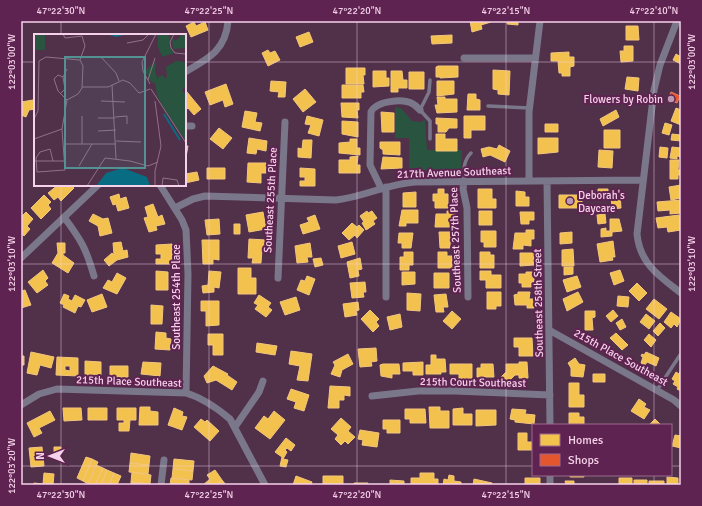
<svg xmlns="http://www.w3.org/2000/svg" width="702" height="506" font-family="Signika,sans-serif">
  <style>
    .green { fill: #29543f }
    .homes { fill: #f2c14e; stroke: #f3c67d; fill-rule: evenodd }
    .shops { fill: #e4572e; stroke: #e97c66 }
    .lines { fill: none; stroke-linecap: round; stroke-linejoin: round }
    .service { stroke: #7b778a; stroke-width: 3.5 }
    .minor { stroke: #7b778a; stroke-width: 7 }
    .ticks { fill: none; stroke: #f6d1ea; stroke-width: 1; stroke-opacity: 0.45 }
    .poi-dot { fill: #bc99b2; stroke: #5e2350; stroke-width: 1.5 }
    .labels { text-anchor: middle; stroke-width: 4; stroke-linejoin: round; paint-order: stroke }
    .poi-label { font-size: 11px; fill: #f6d1ea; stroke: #5e2350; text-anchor: end }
    .street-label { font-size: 11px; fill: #f6d1ea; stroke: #5e2350 }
    .inset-river { fill: none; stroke: #086c83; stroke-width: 2 }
    .inset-road { fill: none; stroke: #937089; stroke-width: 1 }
    .view { fill: #549193; fill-opacity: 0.15; stroke: #549193; stroke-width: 2 }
    .inset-edge { fill: none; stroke: #f6d1ea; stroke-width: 2 }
    .neatline { fill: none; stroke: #f6d1ea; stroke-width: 1.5 }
    .ticks-label { font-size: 10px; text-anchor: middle; fill: #f6d1ea }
  </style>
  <rect width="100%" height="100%" fill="#513049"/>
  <!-- green -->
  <path class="green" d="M395,107L401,108L412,121L421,122L425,120L427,150H462L461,170H409V138H395Z"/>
  <!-- homes -->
  <path class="homes" d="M470,21H491V22L481,25L482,29L472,32Z
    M508,21H518V25L507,24Z
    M194,22L196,26L205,22L208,30L191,37L186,26Z
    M626,26H638L639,40H626Z
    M309,32L313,42L300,47L296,37Z
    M452,35V43L432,44L431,36Z
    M624,46H633V61L621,62L620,51H624Z
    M268,50L270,53L275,51L280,60L268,66L262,53Z
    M569,52V57H574V66L570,67V76H562V73H559L558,61H551V53Z
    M676,54L681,57V64L673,60Z
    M438,66H458V77L440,78V77H436V67Z
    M346,68H365V75H363L364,84H346Z
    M493,70L510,71L509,95L498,94V90L493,89Z
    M373,71H386V78H389V86L373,87Z
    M391,71H402L403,80H407V88H398V92H391Z
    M409,72H424V89H409Z
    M627,77L639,78L638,91L625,89Z
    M271,81L286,82L285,97H278L279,92L270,91Z
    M437,81H454V94L437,96Z
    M226,84L233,104L225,107L223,100L210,105L205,92Z
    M342,85H363L364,92H361V98H342Z
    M305,89L316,102L303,112L293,99Z
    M187,92L201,109L194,115L188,108L185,111V93Z
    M468,94H476V99L480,100V110H467Z
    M437,97H445V99H457V112L437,113L435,105H438Z
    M33,100L35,109L29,110L26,117L21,115V102Z
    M341,103H359V110H357L358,118L342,117Z
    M676,108L681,110V125L671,121Z
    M616,110L619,117L603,126L600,119Z
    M245,111L257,113L255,122L262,123L260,131L242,127Z
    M381,112L394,113V132H382Z
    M307,116L323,120L319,136L308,133L311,125L305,124Z
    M464,116H485V130H471V138H464Z
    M436,118L457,119V128H449L446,132H438V124H436Z
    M342,121L358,122V137L342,134Z
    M665,123L672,125L669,135L662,133Z
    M545,124H558V132H545Z
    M219,128L232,138L223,149L210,139Z
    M604,130H620V148H604Z
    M436,134H445V139H457V151H436Z
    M672,134L681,135V141L671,140Z
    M249,138L267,141L266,151L257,149L256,154L247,153Z
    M538,138H558V152L538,154Z
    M350,139H357V148H360V155L339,153V143L350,142Z
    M303,140H312L311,158L298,157V148L302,149Z
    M380,142H400V155L383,154V150L380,148Z
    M499,145L510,151L505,162L490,155L483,157L481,149L489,147L497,149Z
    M185,146H188L186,157H185Z
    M660,147L668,148L667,158L659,157Z
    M672,147L681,148V157L677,156V159L670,158Z
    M599,150L613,151L612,168L598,167Z
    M358,156L357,165H360V173H339V160H350V157Z
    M383,157L402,158V168L381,169Z
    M670,160H679L678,170H681V175H678V179H670Z
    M248,163H266V173H261V183L247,182Z
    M207,168H225V179H207Z
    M300,168L315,169V186H300V181H305V177H300Z
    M197,172L199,180L185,183V174Z
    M58,185H71L74,188L61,201L58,197L54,200L48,193Z
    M681,185V198L671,200L669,187Z
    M438,189H444V194H448V208H435V201H433V194H438Z
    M478,189H492V199H496V208H478Z
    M598,189H608V196H598Z
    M516,191L525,192V197H529V206H516Z
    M416,192V207H403V193Z
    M620,192L621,208L612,209L611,193Z
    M119,194L120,199L126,197L129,208L118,211L116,204L113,205L110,197Z
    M44,195L51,202L48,205L51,209L41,219L31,208Z
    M559,195H582V208H559Z
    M681,200V213L670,214V210L658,211L657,202Z
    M153,204L158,217L162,215L165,224L156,226L157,230L149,232L144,218L148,217L145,207Z
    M402,210H418V223H406V226H399Z
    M367,211L368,213L372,211L377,218L373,221L375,224L366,230L362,223L364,222L360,216Z
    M447,211H455V220H451L450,227H435L436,214H447Z
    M479,211H492V225H479Z
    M26,212L33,219L27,226L30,229L24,236L21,233V217Z
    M263,212L266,229L249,232L246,215Z
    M520,212H534V220H529V224H521Z
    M93,214L103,219L108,218L112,233L100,236L98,226L89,221Z
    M605,214L606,223L598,224L597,215Z
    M315,215L320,229L303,234L300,225L309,222L307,218Z
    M679,215L681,230L668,232L667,227L658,228L656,218Z
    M219,219L220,234L207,235L205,220Z
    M610,219H619L622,231L612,232V236L601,237V229L606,228V231H610Z
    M352,223L357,227L359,225L364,230L357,238L355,235L349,240L342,233Z
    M234,224H240V234H234Z
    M526,230H534V239H531V246L523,245V249H513L515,233H526Z
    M481,231H496V247H484V242H481Z
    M439,232H454L455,242L450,243V248H440Z
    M572,232V243L560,244V233Z
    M399,233H413L411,248H402V243H398Z
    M249,239L266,240V249H262L261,263H252L253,258H248Z
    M202,240H219V260L213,259V264H203Z
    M613,241L615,257H612L613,260L600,262L597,244Z
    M121,242L123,251L127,250L128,257L117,260L109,266L104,260L112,253L114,255L113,243Z
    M352,242L355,254L341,258L338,246Z
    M57,243H65V253H63V255L74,263L68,273L52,263L58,253Z
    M310,243L312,257H307L308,262L297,263L295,246Z
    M172,244V264H156V259H161V254H156V245Z
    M573,249L574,266H562V250Z
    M404,252H413V265H409V270H400V257H404Z
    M438,252H447V256H452V268H438Z
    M480,252H490V255H494V268H480Z
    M520,253H534V265L520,266Z
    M321,258L323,265L315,267L313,259Z
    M360,258L362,269L358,270L359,276L350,278L347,262Z
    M564,267H573V274L564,275Z
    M238,268H251V278H256V294H238Z
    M43,270L48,278L45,281L48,285L37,293L28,282Z
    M620,270L624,281L614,285L610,273Z
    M156,271L168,272V290H156Z
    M209,271L221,272L219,288L214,287V292L203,293L202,286L208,285Z
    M480,271H491V275H501V288H486V280H480Z
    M402,272H415V284L402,285Z
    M526,272H534V282H531V287H522V283H519V274H526Z
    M117,273L126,278L117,294L103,288L108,280L112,282Z
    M434,273H449V288H434Z
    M307,276L315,279L309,295L297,290L301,280L305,281Z
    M577,276L581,287L567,292L563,280Z
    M365,282L366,292H363L364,297L352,298L350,283Z
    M637,283L647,293L639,301L629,291Z
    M25,290L31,305L21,308V291Z
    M487,292H501V306H496V309H487Z
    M518,292H530L529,299H534V308H527V305H515L514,295L518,294Z
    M578,292L583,302L567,311L563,299Z
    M407,293L421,294L420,311L407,310Z
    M64,294L69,296L68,299L72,301L75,295L85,300L81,307L78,306L75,313L63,307L64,305L60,303Z
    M102,294L107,307L92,312L87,300Z
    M446,294L448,307H443L444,312H436L434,295Z
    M259,295L271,303L268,307L272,310L266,317L255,309L258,305L254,303Z
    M618,296L629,297L628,307L617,306Z
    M296,297L300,310L285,315L280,302Z
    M654,299L667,309L659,319L646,309Z
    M201,301H219V325L206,326V311H201Z
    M358,302L359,310L356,311L357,315L345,317L343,304Z
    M151,305L163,306L162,324H151Z
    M370,310L379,319L376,322L379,326L373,332L361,319Z
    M613,310L618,316L611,322L606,316Z
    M452,311L461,319L452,329L443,321Z
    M585,311H595V317L592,318L593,330H585Z
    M671,312L681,319L677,327L674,324L671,328L664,322Z
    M400,314L402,327L390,330L387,317Z
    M646,314L655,321L649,329L640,322Z
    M622,319L626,327L620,330L616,323Z
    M660,323L665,328L658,336L653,331Z
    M156,332L166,333V338L171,339L170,350L155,349Z
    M616,333L628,345L622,350L610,338Z
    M208,334H223V355H213V345H208Z
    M649,334L656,340L651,347L644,340Z
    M514,338H532L533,356H519V347H514Z
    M257,343L277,346L275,355L256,352Z
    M376,348L377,361L371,362L372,366L360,367L358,349Z
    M291,351L312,354L308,381L297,380L300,366L289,364Z
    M31,352L54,357L51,368L40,365L37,375L27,373Z
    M646,352L659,358L656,366L647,362L645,365L641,363L643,357L641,356L642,354L644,355Z
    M348,354L353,364L342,370L340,377L331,374L335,365L333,362Z
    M431,355H436V359H445L446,372H441V374H426V365H431Z
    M21,356H24V365H21Z
    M57,357L78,358V376L56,375ZM65,366H70V371L65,370Z
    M575,358L579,364L585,365L583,377L571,376V368L568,363Z
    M85,361L101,362V375H85Z
    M143,362L161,363L160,376L141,374Z
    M423,362V375H413V371H403V363Z
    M519,362H527L528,378H519V375H515L507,383L501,377L506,372V364H519Z
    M383,364H399L400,374H392V378L381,376L380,365Z
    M450,364H472V379H459V374H450Z
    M481,364H493L494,377H477V368H481Z
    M110,366H128V377H110Z
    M213,366L228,374L227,375L237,382L232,390L216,380L207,383L204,376Z
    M681,370V391L677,389L678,387L673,384L675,381L672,379L676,372L679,374Z
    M593,374H605V382H593Z
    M569,383H579V395H584V407H569Z
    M330,386L350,387V396L344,395V400H339V408H328Z
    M291,389L309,395L304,411L294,408L296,402L287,399Z
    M639,399L646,404L644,407L650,410L644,419L631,411Z
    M140,407H150V411L158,412V425H139Z
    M429,407H440V411H449V428H430Z
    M63,408H81L82,420L64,421Z
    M88,408H107V420H88Z
    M117,408H136V420H130L129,431H119V423H124V420H117Z
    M174,408L183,412L182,416L187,417L182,430L168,425Z
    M463,408V414H472V425H453V409Z
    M405,409H425L426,423H410V419H405Z
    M512,409L526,410L525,414L535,415L534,424L515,422V420L510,419Z
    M476,410H496V425L476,426Z
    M50,411L55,420L39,428L42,433L34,437L27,423Z
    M274,411L285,420L270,439L255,428L264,416L268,419Z
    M569,413H579V417H584V425H569Z
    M341,418L351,427L348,431L355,437L348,444L345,441L341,445L335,439L338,435L331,429Z
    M201,419L205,422L207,420L219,431L210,441L194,427Z
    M655,419L661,425H649Z
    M383,420H400V433H387V429H383Z
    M360,430L379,433L377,447L362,445L363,440L358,439Z
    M518,433H527V442H532V450H518Z
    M675,435L681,436V448L672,446Z
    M286,438L295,445L291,451L287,448L285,450L287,452L283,459L288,460L286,467L280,466L282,457L275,452Z
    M42,447L44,466L31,467L29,448Z
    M54,447H61V455L54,454Z
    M131,453L150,456L149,465L130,463Z
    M86,457L92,459L83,481L77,478Z
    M92,459L98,462L88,484L83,481Z
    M174,459L194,461L193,471L173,469Z
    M130,463L149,465L148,474L129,472Z
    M96,465L103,468L95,485H88Z
    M103,468L107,470L101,485H95Z
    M173,469L193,471L192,480L172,478Z
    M107,470L114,473L109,485H101Z
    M215,470L222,480L215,485H203L210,479L207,475Z
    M132,472L151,475L150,484L131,482Z
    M44,473L54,474L53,485H33L34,483L43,484Z
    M114,473L121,476L117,485H109Z
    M420,473H434V479H438V484L411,485V478H420Z
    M449,475L454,476V481L461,482V485H443L444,479L448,480Z
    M570,475H584V477H570Z
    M296,476L312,482L311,485H293Z
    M323,476H343V485H323Z
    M667,477L678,478V485H667Z
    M171,478L189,480V485H170Z
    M525,478H540V485H525Z
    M619,478H632V485H619Z
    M474,479L492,483V485H473Z
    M222,480L226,485H215Z
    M390,480L404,481V485H390Z
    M634,480H647V485H634Z
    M565,481H574V485H566Z
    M649,481H664V485H649Z
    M131,482L150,484L149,485H131Z
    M354,483H368V485H354Z"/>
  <!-- shops -->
  <path class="shops" d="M671,92L680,96L677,103L668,99Z"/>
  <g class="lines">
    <!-- service -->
    <path class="service" d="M430,80L429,92L420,110L430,121V139
      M488,106L529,108
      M464,181C464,170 463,161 471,153
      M657,390L680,355"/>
    <!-- minor -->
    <path class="minor" d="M677,21L660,65L654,90L637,234C640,264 659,276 681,293
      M464,58H534
      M185,72C208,59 226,50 228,21
      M185,126H192
      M464,181L463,189L467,208L468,297
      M529,181V112L540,21
      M547,181L550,425
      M160,185L182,220L186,230L188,274L186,393
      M386,187V297
      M381,188L370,165L371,112C376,101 403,98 413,104C415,105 418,108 420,110
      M175,208L193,199L205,196L336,200C364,197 386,184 415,182L643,180
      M64,217C81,240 86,248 94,276
      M21,258L98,185
      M278,278L285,122
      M549,330L674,400L681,406
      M372,396L418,391H455L550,395
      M21,405L39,394L57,389L186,393C203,398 217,408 230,419L265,485
      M235,427L259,392L263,381
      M550,475V485
      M161,485L164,460"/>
  </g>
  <!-- ticks -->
  <path class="ticks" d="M61,21V35M209,21V485M357,21V485M506,21V485M654,21V425M21,62H35M185,62H681M61,185V485M21,264H681M21,466H533M671,466H681M654,475V485"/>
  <!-- markers -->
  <g class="poi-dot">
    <circle cx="671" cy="99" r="4"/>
    <circle cx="570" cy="201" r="4"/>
  </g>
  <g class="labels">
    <!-- poi labels -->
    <g class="poi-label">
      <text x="663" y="103">Flowers by Robin</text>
      <text x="578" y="199" text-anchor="start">Deborah's<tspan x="578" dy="13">Daycare</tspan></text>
    </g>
    <!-- street labels -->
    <g class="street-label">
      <text transform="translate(454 172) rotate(-2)" y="4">217th Avenue Southeast</text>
      <text transform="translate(270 200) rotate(-87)" y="4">Southeast 255th Place</text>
      <text transform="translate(455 240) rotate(-92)" y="4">Southeast 257th Place</text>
      <text transform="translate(176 297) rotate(-90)" y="4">Southeast 254th Place</text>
      <text transform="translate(538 303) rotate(-91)" y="4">Southeast 258th Street</text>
      <text transform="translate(621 357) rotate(29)" y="4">215th Place Southeast</text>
      <text transform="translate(129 381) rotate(2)" y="4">215th Place Southeast</text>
      <text transform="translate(473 382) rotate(1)" y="4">215th Court Southeast</text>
    </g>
  </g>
  <!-- overview -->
  <g transform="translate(34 34)">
    <rect width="152" height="152" fill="#513049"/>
    <path d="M0,0H11V16H0ZM123,0H133L136,3L135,12L140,19L128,23L124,13ZM152,0V14L139,15L138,4L142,7L147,1ZM142,27L152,28V52L148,56L152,61V107L132,78L123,62L121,49L117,48L107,30L112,29V36L119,29H122L121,38L124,46V43L129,41L130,44L133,43L132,33Z" fill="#29543f"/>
    <path d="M89,134L113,143L116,152H62L72,139Z" fill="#086c83"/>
    <path class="inset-river" d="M76,0L82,2L90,0M130,80L146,106"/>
    <path class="inset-road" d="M29,0L31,4L48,2L51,12L46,26L49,32L48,54L44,60L33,66M140,0L136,8L137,14L141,19L152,20M93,9L109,6L115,0M67,23L82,39L85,47M5,27L12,23L46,26M29,43L24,41L20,45L24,57L33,66M114,46L121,24M116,50L109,37L108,28L122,0M78,51L82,125M48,53H74L89,46L96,49L105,59L116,55M117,55L152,109M27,59L31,55L29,43L33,35M67,67L91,68M48,82V110M81,83L93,82V90M64,84H81M0,85L4,77L5,27M64,97L82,96M0,105L28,95M82,107L107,108M30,110H82M1,127H30M19,127L16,115L6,118L2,124L3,138L31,136L28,95L33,66M45,132L58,110M53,152L71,124L96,127L114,132L124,128M121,152V137L127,112L121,67M128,152L129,144L143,146L145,152"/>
    <path class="view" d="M31,23H111V134H31Z"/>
    <rect width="152" height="152" class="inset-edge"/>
  </g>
  <!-- border -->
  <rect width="702" height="506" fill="none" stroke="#5e2350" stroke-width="44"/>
  <!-- legend -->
  <rect x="532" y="424" width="140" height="52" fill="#5e2350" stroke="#9b698e"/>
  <rect x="540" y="434" width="20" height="12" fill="#f2c14e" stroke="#9b698e"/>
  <text x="568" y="444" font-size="12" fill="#f6d1ea">Homes</text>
  <rect x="540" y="454" width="20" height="12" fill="#e4572e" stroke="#9b698e"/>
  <text x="568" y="464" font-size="12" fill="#f6d1ea">Shops</text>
  <!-- north arrow -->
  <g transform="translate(50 456) rotate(270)" stroke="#5e2350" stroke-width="3" paint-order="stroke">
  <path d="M0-3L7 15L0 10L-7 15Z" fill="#f6d1ea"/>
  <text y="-6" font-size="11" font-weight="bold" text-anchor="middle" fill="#f6d1ea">N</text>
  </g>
  <rect x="22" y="22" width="658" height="462" class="neatline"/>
  <g class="ticks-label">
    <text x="61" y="14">47°22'30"N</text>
    <text x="209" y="14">47°22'25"N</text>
    <text x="357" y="14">47°22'20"N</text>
    <text x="506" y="14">47°22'15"N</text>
    <text x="654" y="14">47°22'10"N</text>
    <text transform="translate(691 62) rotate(-90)" y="4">122°03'00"W</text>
    <text transform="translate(11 62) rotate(-90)" y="4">122°03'00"W</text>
    <text transform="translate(691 264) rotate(-90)" y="4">122°03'10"W</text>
    <text transform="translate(11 264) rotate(-90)" y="4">122°03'10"W</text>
    <text transform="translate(11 466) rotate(-90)" y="4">122°03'20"W</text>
    <text x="61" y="498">47°22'30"N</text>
    <text x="209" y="498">47°22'25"N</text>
    <text x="357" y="498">47°22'20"N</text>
    <text x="506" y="498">47°22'15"N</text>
  </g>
</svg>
